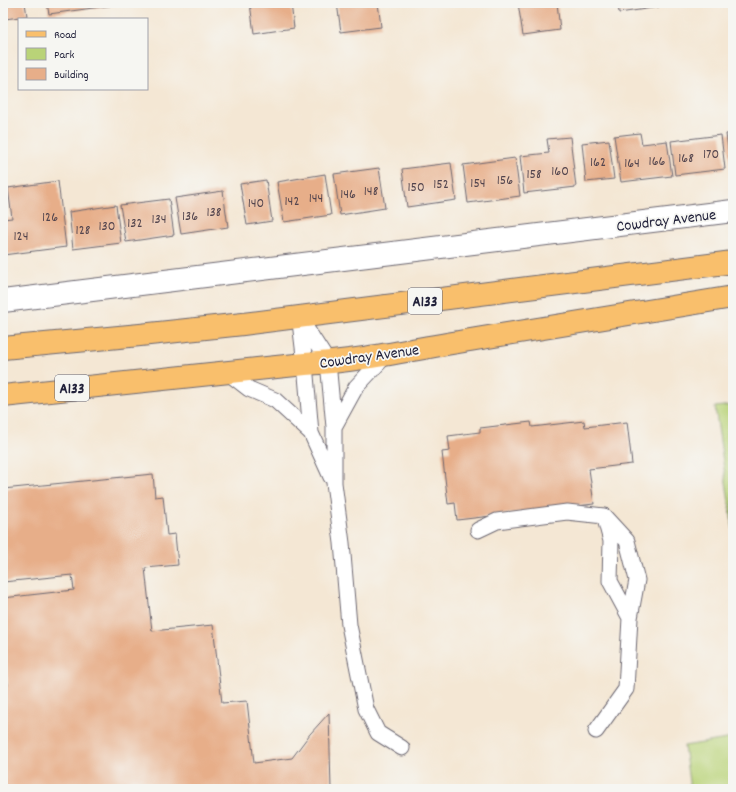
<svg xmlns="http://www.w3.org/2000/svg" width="736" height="792" font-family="Dekko,sans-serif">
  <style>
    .green { fill: #b9d378; stroke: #6e7a5a }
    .building { fill: #e7ae89 }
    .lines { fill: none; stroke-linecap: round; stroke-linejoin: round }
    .service-casing { stroke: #6c6771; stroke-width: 17 }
    .minor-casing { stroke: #6c6771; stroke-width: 24 }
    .primary-casing { stroke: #6c6771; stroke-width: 24 }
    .service { stroke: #fff; stroke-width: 15 }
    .minor { stroke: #fff; stroke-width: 22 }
    .primary { stroke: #f9bf6c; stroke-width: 22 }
    .labels { text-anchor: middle; stroke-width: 3.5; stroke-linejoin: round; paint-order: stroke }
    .number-label { font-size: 14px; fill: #53454e }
    .shield { fill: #f6f6f2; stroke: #626272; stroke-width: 1 }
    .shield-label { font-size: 15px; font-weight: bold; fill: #22223b }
    .street-label { font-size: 16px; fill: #22223b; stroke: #f6f6f2 }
  </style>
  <rect width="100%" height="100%" fill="#f6f6f2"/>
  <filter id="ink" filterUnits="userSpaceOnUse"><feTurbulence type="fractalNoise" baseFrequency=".025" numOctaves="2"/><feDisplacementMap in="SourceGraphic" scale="8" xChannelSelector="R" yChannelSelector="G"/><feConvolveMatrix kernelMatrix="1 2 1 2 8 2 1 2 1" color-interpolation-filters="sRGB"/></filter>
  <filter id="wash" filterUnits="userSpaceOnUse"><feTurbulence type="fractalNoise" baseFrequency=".012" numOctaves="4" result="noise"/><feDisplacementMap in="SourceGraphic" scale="16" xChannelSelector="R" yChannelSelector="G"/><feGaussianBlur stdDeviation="0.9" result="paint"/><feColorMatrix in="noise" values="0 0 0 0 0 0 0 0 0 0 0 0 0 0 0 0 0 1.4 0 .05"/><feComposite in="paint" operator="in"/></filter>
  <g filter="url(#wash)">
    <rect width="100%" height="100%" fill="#f4e7d4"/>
    <!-- green -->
    <path class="green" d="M733,405V530L715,407Z
      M733,738V789H690L684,746Z"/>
    <g id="blocks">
      <!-- building -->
      <path class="building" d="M3,3H25L27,16L5,19Z
        M47,3H115V5L49,14Z
        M250,3H291L294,28L254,34Z
        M337,3H378L381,27L341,32Z
        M518,3H557L560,30L523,35Z
        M618,3H658L659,7L619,13Z
        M640,133L642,144L667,141L672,176L621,182L614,136Z
        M733,133V169L731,170L726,134Z
        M721,135L725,169L675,175L671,141Z
        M570,137L576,187L524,193L520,156L549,153L547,139Z
        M609,140L614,179L586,182L582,143Z
        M515,158L520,196L468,203L463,165Z
        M451,163L456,200L407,207L402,169Z
        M379,168L385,208L340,215L334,174Z
        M325,174L331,215L284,222L277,182Z
        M266,180L272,221L247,225L240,184Z
        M58,181L66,247L3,255V219L12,218L8,188Z
        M223,191L228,227L181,234L175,198Z
        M169,199L174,235L126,242L120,205Z
        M116,205L121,243L73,249L69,212Z
        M584,421L585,427L627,422L632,464L589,469L594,504L457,520L455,503L448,504L442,452L450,451L448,436L480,432V428L531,422L532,427Z
        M153,474L155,497L163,496L167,535L175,534L178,565L145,568L152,631L213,625L222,703L247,701L254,763L292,758L310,734L329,713L331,789H3V685H8L3,636V598L74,590L72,575L3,582V489Z"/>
    </g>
  </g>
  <g filter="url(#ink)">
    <use href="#blocks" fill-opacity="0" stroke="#6c6771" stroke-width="1"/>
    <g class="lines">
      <defs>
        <path id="service" d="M299,317L328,362L334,427V483L342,543L349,625L366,709L378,733L402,748
          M300,322L305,364L311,433L331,477
          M227,372L249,389L275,400L311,433
          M334,427L356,387L387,354
          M605,519L611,541L610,581L630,618
          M478,530L497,521L567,512L604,516L627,541L637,580L630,618L626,689L596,731"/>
        <path id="minor" d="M3,301L733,211"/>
        <path id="primary" d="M3,348L140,335L243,324L733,262
          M3,396L305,364C363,361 419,348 476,339C562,325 647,311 733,297"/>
      </defs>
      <!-- service casing -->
      <use href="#service" class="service-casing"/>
      <!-- minor casing -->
      <use href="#minor" class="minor-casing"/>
      <!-- primary casing -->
      <use href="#primary" class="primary-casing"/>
      <!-- service -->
      <use href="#service" class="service"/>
      <!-- minor -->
      <use href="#minor" class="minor"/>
      <!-- primary -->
      <use href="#primary" class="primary"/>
    </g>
  </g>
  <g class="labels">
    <!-- number labels -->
    <g class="number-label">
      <text x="711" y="158">170</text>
      <text x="686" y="162">168</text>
      <text x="657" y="165">166</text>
      <text x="598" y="166">162</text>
      <text x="632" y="167">164</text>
      <text x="560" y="175">160</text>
      <text x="534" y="178">158</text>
      <text x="505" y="184">156</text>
      <text x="478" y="187">154</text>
      <text x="441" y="188">152</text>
      <text x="416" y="191">150</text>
      <text x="371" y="195">148</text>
      <text x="348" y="198">146</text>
      <text x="316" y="202">144</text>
      <text x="292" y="205">142</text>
      <text x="256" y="207">140</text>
      <text x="214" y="216">138</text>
      <text x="190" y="220">136</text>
      <text x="50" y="221">126</text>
      <text x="159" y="223">134</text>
      <text x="135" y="227">132</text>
      <text x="107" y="230">130</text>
      <text x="83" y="234">128</text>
      <text x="21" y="240">124</text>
    </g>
    <!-- shield labels -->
    <g class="shield">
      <rect x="408" y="288" width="34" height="26" rx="3"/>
      <rect x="55" y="375" width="34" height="26" rx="3"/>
    </g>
    <g class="shield-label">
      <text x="425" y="306">A133</text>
      <text x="72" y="393">A133</text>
    </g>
    <!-- street labels -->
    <g class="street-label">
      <text transform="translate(666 219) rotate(-7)" y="6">Cowdray Avenue</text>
      <text transform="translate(369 355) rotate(-8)" y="6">Cowdray Avenue</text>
    </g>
  </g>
  <!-- margin -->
  <rect width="736" height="792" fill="none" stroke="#f6f6f2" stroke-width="16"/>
  <!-- legend -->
  <rect x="18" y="18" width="130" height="72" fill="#f6f6f2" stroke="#a1a1a9"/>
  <rect x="26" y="31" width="20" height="6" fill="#f9bf6c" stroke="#a1a1a9"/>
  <text x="54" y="38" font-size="12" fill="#22223b">Road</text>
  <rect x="26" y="48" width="20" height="12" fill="#b9d378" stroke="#a1a1a9"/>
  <text x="54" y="58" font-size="12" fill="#22223b">Park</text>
  <rect x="26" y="68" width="20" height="12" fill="#e7ae89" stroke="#a1a1a9"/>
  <text x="54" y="78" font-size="12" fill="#22223b">Building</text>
</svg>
